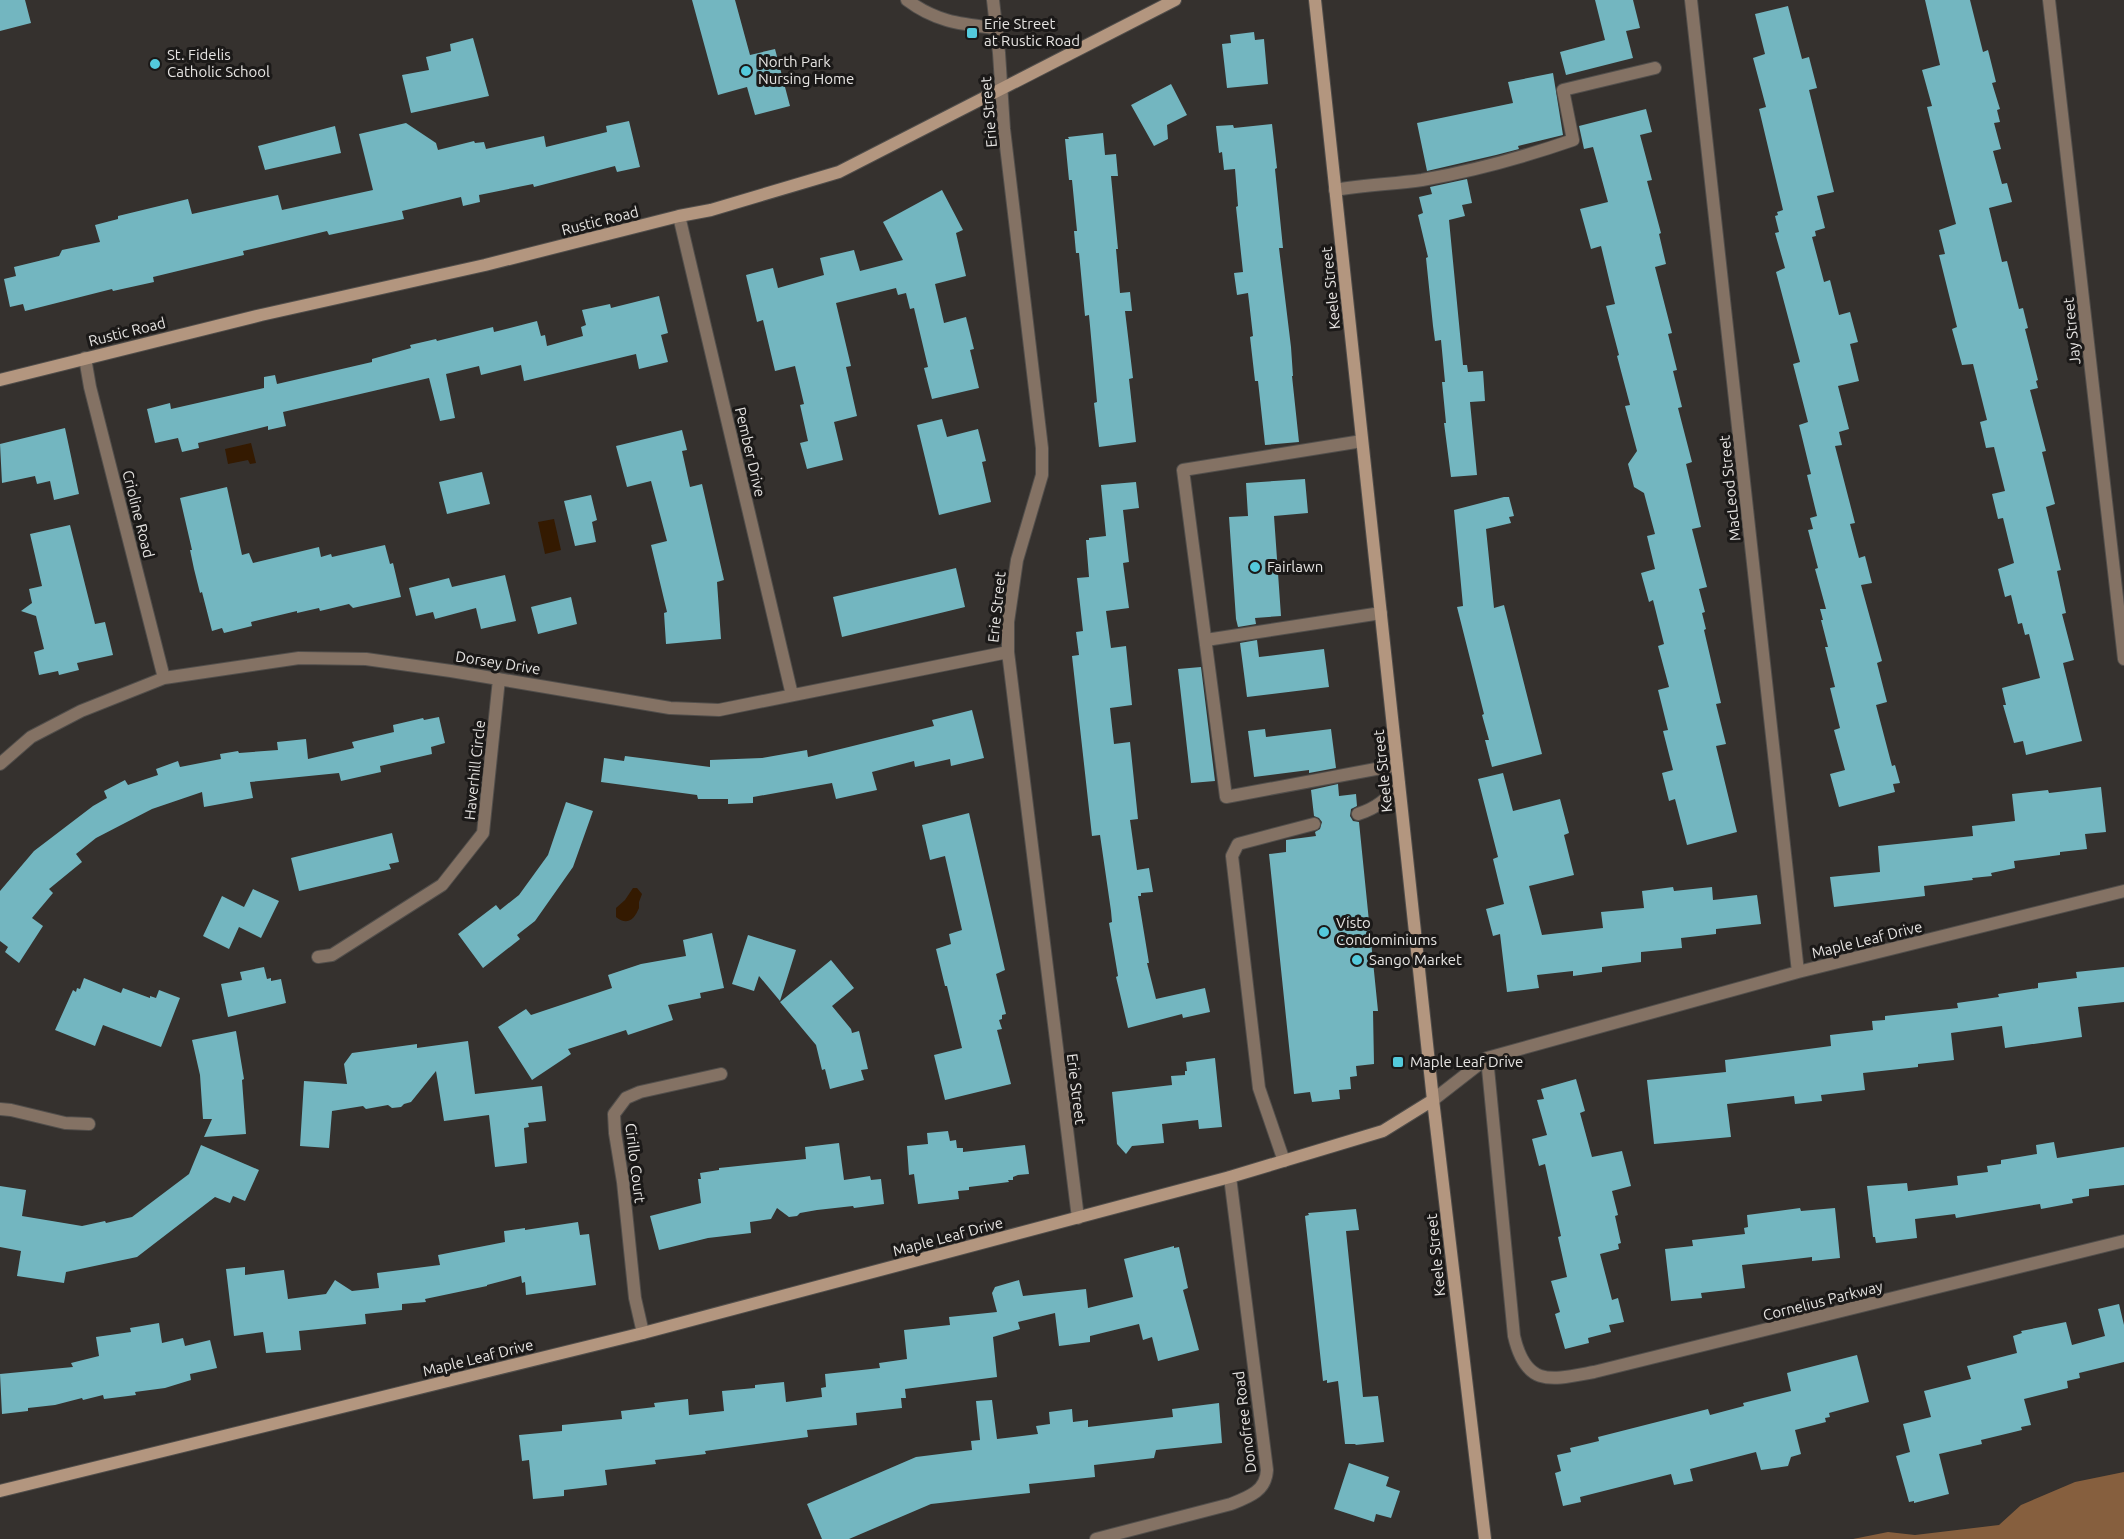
<svg xmlns="http://www.w3.org/2000/svg" width="2124" height="1539" font-family="Ubuntu,sans-serif">
  <style>
    .forest { fill: #865f3e }
    .water { fill: #341a01 }
    .building { fill: #73b6c0 }
    .lines { fill: none; stroke-linecap: round; stroke-linejoin: round }
    .lane-casing { stroke: #514e4b; stroke-width: 14 }
    .street-casing { stroke: #514e4b; stroke-width: 14 }
    .secondary-casing { stroke: #514e4b; stroke-width: 14 }
    .lane { stroke: #847264; stroke-width: 12 }
    .street { stroke: #847264; stroke-width: 12 }
    .secondary { stroke: #b3967f; stroke-width: 12 }
    .poi-dot { fill: #53cadc; stroke: #1b1918; stroke-width: 2 }
    .labels { text-anchor: middle; stroke-width: 6; stroke-linejoin: round; paint-order: stroke }
    .poi-label { font-size: 15px; fill: #e6e4e2; stroke: #1b1918; text-anchor: start }
    .street-label { font-size: 15px; fill: #e6e4e2; stroke: #1b1918 }
  </style>
  <rect width="100%" height="100%" fill="#35312e"/>
  <!-- forest -->
  <path class="forest" d="M2124,1472V1539H1853L1888,1532L1915,1535L1999,1525L2021,1505L2075,1482Z"/>
  <!-- water -->
  <path class="water" d="M251,443L256,463L250,464L248,460L228,464L225,449Z
    M554,519L561,550L545,554L538,522Z
    M633,888H637L642,894L639,902V908C634,920 627,926 616,917V908L625,900Z"/>
  <!-- building -->
  <path class="building" d="M0,0H25L31,23L0,31Z
    M692,0H735L750,55L775,49L790,106L755,115L747,87L718,95Z
    M1595,0H1633L1640,28L1626,31L1633,58L1566,75L1560,52L1605,40Z
    M1925,0H1970L1983,52L1988,50L1996,82L1992,83L2000,109L1997,110L2000,122L1994,123L2001,149L1993,151L2002,184L2007,183L2012,202L1989,208L2002,262L2007,261L2019,309L2023,308L2028,328L2025,329L2038,380L2036,381L2038,388L2030,390L2046,451L2042,452L2055,504L2046,507L2061,570L2057,571L2066,613L2062,614L2074,660L2063,663L2082,741L2026,755L2023,741L2014,743L2003,705H2006L2002,688L2040,678L2029,634L2025,635L2022,623L2018,624L2011,595L2005,597L1998,569L2014,563L2003,518L1998,519L1992,494L2005,491L1994,447L1986,448L1980,422L1987,420L1973,364L1962,365L1952,329L1957,327L1939,255L1945,254L1939,230L1956,224L1927,107L1932,106L1922,70L1940,65Z
    M1788,6L1802,59L1809,57L1817,88L1809,90L1834,192L1817,196L1825,228L1815,231L1816,236L1812,237L1824,282L1830,280L1839,315L1850,312L1858,342L1850,344L1859,381L1838,386L1849,429L1839,432L1842,445L1835,446L1855,523L1850,524L1859,558L1865,556L1872,583L1861,585L1882,661L1877,663L1887,702L1876,705L1892,766L1895,765L1900,783L1893,784L1895,792L1839,807L1830,774L1845,770L1834,730L1840,728L1830,688L1835,687L1825,647H1828L1821,620H1823L1820,609H1826L1815,569L1818,568L1808,530L1813,529L1810,518L1817,516L1807,475L1811,474L1799,425L1808,422L1793,364L1800,362L1776,272L1785,268L1775,233L1779,232L1775,216L1778,215L1777,212L1783,210L1759,109L1766,107L1753,58L1765,54L1755,14Z
    M1254,32L1255,40L1264,39L1268,84L1227,88L1222,44L1231,43L1230,35Z
    M473,38L489,96L411,113L402,75L429,70L426,57L451,51L450,44Z
    M1553,73L1563,135L1518,146L1519,149L1496,155L1427,171L1417,123L1513,103L1508,82Z
    M1171,84L1187,115L1167,125L1168,139L1154,146L1131,105Z
    M1646,109L1652,132L1640,135L1652,180L1647,181L1661,233L1659,234L1666,264L1655,267L1672,333L1668,334L1677,370L1673,371L1682,407L1678,408L1692,462L1686,464L1701,527L1692,529L1707,587L1699,589L1705,612L1702,613L1706,629L1704,630L1721,703L1716,704L1726,744L1716,746L1737,832L1687,845L1675,799L1669,801L1662,773L1673,770L1663,731L1668,730L1658,690L1669,687L1658,646L1664,644L1653,600L1649,602L1641,573L1655,569L1647,536L1655,534L1644,493L1634,487L1628,464L1637,451L1625,406L1630,405L1617,356L1619,355L1606,306L1615,304L1601,246L1591,249L1580,209L1608,202L1593,147L1584,149L1579,126Z
    M629,121L640,167L617,172L615,166L534,187L533,184L479,195L480,202L463,206L461,197L402,211L404,219L329,235L327,231L243,251L244,255L153,277L154,282L113,291L112,289L25,311L23,304L10,307L4,279L16,276L14,267L59,256L62,250L100,242L95,225L118,219V216L188,199L192,214L278,195L282,210L373,190L359,134L406,123L436,143L438,150L474,141L475,143L484,142L486,149L544,136L546,147L607,132L606,126Z
    M1272,124L1277,168L1275,169L1283,248H1279L1291,347L1293,376H1292L1299,442L1265,445L1258,381H1255L1250,337L1253,336L1248,293L1237,295L1234,273L1243,272L1236,207L1238,206L1235,169L1224,170L1222,152L1219,153L1216,126L1233,125L1234,128Z
    M335,126L341,153L265,170L258,146Z
    M1103,133L1105,155L1116,154L1118,176H1111L1118,249H1116L1120,293L1130,292L1132,311H1125L1133,378L1129,379L1136,442L1099,447L1094,403L1097,402L1089,315L1085,316L1079,253H1076L1074,231H1077L1072,180H1069L1065,139H1069L1068,137Z
    M1467,179L1472,203L1462,205L1465,216L1449,220L1463,365H1467L1468,372L1483,371L1485,401L1470,402L1477,475L1451,477L1444,423H1446L1442,382H1445L1441,340L1435,341L1433,326L1426,258L1428,257L1418,215L1423,213L1419,197L1432,194L1430,187Z
    M942,190L963,230L956,233L966,276L935,284L944,323L966,317L974,349L970,350L979,388L932,399L924,368L928,367L914,308L910,309L906,293L898,295L896,288L836,303L851,366L846,367L857,416L834,422L843,460L807,469L800,443L808,441L800,405L804,404L795,366L775,371L763,320L757,322L746,275L773,268L778,288L824,275L820,258L854,250L860,271L903,260L883,222Z
    M659,296L668,333L661,335L668,362L639,369L636,354L524,381L521,365L481,375L479,366L446,374L455,418L440,421L429,378L283,412L286,426L268,430V426L198,443L199,448L182,452L178,438L155,443L147,409L170,403L171,409L264,388V377L275,375L277,384L372,362V359L411,348L410,345L436,339L437,341L493,327L494,332L537,321L541,336L545,335L547,346L583,336L581,327L586,325L582,310L610,304L611,308Z
    M942,419L947,437L978,429L986,461L982,462L991,502L939,515L917,425Z
    M65,428L79,494L54,500L50,481L37,484L35,476L2,483L0,444Z
    M682,430L687,450L682,451L690,487L702,484L724,580L717,582L721,639L666,644L664,613L667,612L651,545L667,541L651,481L627,487L616,446Z
    M482,472L490,504L447,514L439,482Z
    M1305,479L1308,513L1274,516L1281,616L1255,618L1256,624L1238,627L1236,619L1229,517L1248,516L1246,483Z
    M1136,482L1139,508L1123,510L1129,562L1123,563L1129,608L1106,611L1111,648L1126,646L1132,705L1110,708L1114,744L1130,742L1138,819L1130,820L1137,870L1149,868L1153,892L1141,893V896H1138L1149,963H1147L1156,999L1205,988L1210,1012L1183,1018L1182,1014L1128,1028L1116,977L1118,976L1109,923L1112,922L1111,911L1100,835L1092,836L1072,656L1079,655L1076,632L1083,631L1077,578L1089,577L1086,540H1089V538L1106,536L1101,485Z
    M227,487L242,555L249,553L253,563L319,547L321,557L331,554L332,557L385,545L390,564L393,563L401,597L353,608L349,604L320,611L319,608L297,613V611L251,622L252,626L224,633L222,628L212,631L202,592L200,593L194,569L190,550H192L180,498Z
    M591,495L597,520L592,522L596,542L575,546L564,501Z
    M1504,497H1509L1514,516L1509,517L1511,523L1486,529L1494,608L1504,605L1542,754L1492,767L1485,740H1489L1482,715L1484,714L1457,607L1463,606L1454,510Z
    M70,525L95,624L105,622L113,655L77,663L79,670L59,675L58,671L39,675L34,652L44,649L36,616L21,611L32,603L29,589L42,586L30,534Z
    M956,568L965,607L842,637L833,597Z
    M505,575L516,621L481,629L476,608L435,619L433,612L416,616L409,588L449,578L452,587Z
    M571,597L577,624L538,634L531,607Z
    M1257,640L1259,657L1324,649L1329,687L1247,697L1240,643Z
    M1201,667L1215,781L1191,783L1178,669Z
    M972,710L984,758L951,766L950,759L915,767L914,761L872,772L877,790L836,799L832,783L753,797V803L728,804V799H698L697,795L601,782L604,758L624,761L625,756L710,767V760L762,758L807,750L808,757L934,726L932,720Z
    M439,717L445,743L431,747L432,754L380,766L381,772L341,781L339,773L250,782L253,798L204,807L202,792L152,809L96,838L76,854L82,862L49,889L53,893L32,918L43,926L19,963L5,952L8,947L0,941V891L34,851L93,806L107,798L104,791L125,780L128,785L158,775L156,769L178,761L180,767L221,759L220,754L238,751L239,753L278,750L277,742L306,739L308,759L354,748L352,742L394,732L393,725L423,718L424,720Z
    M1265,729L1266,737L1331,729L1336,768L1309,773V770L1254,777L1248,731Z
    M1503,773L1513,811L1560,799L1569,833L1564,835L1574,875L1529,886L1542,935L1603,928L1601,912L1644,908L1642,891L1673,887L1674,891L1712,887L1713,900L1757,895L1761,924L1716,929V934L1681,938L1682,948L1641,952V962L1602,967V972L1573,976V971L1537,975L1539,988L1507,992L1500,934L1493,936L1486,909L1504,904L1493,859L1498,857L1478,779Z
    M1338,784L1339,796L1356,794L1357,806L1351,809L1350,816L1353,821L1359,822L1378,1011H1373L1374,1064L1356,1066L1357,1076L1350,1077L1351,1089L1339,1090L1340,1099L1312,1102L1310,1092L1294,1094L1269,854L1286,852V840L1316,836L1315,832L1320,829L1322,822L1319,818L1314,816L1311,790Z
    M2101,787L2106,832L2085,834L2087,849L2060,852V855L2014,861L2015,868L1991,873L1992,876L1972,878L1973,880L1924,886L1925,896L1834,907L1830,877L1880,872L1878,846L1973,836L1972,826L2015,821L2012,794L2048,790L2049,793Z
    M566,802L593,811L573,867L535,921L517,935L520,939L483,968L458,934L496,905L500,910L519,895L548,855Z
    M969,813L1005,970L996,974L1006,1014L1002,1015V1019L999,1020L1002,1029L997,1030L1011,1084L945,1100L934,1055L962,1048L947,986H945L936,949L951,944L949,934L962,930L945,856L930,860L922,825Z
    M392,833L399,862L389,864L391,869L299,891L291,858Z
    M253,889L279,901L261,938L239,927L229,949L203,936L222,896L244,907Z
    M712,933L724,988L700,993L701,998L668,1005L673,1020L628,1035L626,1030L568,1049L571,1054L532,1080L498,1027L526,1009L531,1015L612,988L608,975L641,964L686,956L683,940Z
    M748,935L796,950L780,1001L759,976L754,991L732,984Z
    M831,960L854,988L832,1006L851,1029L852,1033L859,1031L868,1069L861,1070L864,1080L830,1089L825,1069L822,1070L816,1045L780,1002Z
    M264,967L267,979L271,978V981L281,979L286,1003L228,1017L221,984L242,980L240,972Z
    M2124,967V1002L2078,1007L2082,1037L2005,1048L2002,1026L1951,1033L1954,1060L1918,1064V1067L1863,1073L1865,1090L1821,1095L1822,1101L1795,1104L1794,1096L1727,1104L1731,1137L1654,1144L1647,1080L1726,1072L1725,1060L1831,1046L1830,1035L1873,1030L1872,1021L1885,1020V1016L1958,1008L1957,1003L1999,997L1998,994L2038,988V983L2077,978L2076,972Z
    M84,978L121,993L123,988L150,998V996L156,998L159,990L180,998L161,1047L103,1025L95,1046L55,1030L73,990L76,992L77,988L80,989Z
    M236,1031L244,1079L242,1080L246,1134L204,1137L212,1119H203L200,1075L192,1040Z
    M468,1041L475,1094L542,1086L546,1121L528,1123L529,1127L524,1128L527,1163L495,1167L489,1115L444,1121L436,1071L411,1102L404,1104L401,1107L392,1108L388,1105L366,1109L363,1106L332,1111L329,1148L300,1146L304,1081L347,1084L344,1064L352,1053L417,1044V1048Z
    M1215,1058L1222,1127L1199,1129L1198,1120L1162,1124L1164,1143L1132,1146L1126,1154L1117,1144L1112,1092L1172,1085L1171,1076L1185,1075V1071H1187L1186,1062Z
    M1576,1079L1585,1111L1580,1113L1592,1157L1622,1151L1631,1186L1612,1191L1618,1215L1615,1216L1621,1243L1618,1244L1619,1249L1600,1254L1612,1300L1618,1298L1624,1322L1609,1325L1611,1332L1588,1338L1589,1343L1565,1349L1555,1314L1560,1312L1551,1281L1567,1277L1558,1237L1561,1236L1545,1164L1539,1166L1532,1139L1547,1135L1537,1100L1544,1099L1541,1089Z
    M948,1131L950,1141L956,1140L957,1148H963V1152L1025,1145L1029,1174L1018,1175L1013,1177V1180H1008L1009,1182L969,1187V1190L958,1191L959,1199L918,1204L914,1174L909,1175L907,1146L928,1144L927,1133Z
    M2054,1142L2057,1158L2124,1147V1185L2089,1189V1196L2072,1199L2073,1203L2041,1209L2040,1204L1956,1218L1955,1214L1915,1219L1917,1238L1876,1243L1875,1237H1873L1867,1186L1907,1183L1908,1191L1958,1185L1957,1176L1988,1172L1987,1166L2001,1164V1160L2037,1154L2036,1145Z
    M839,1143L844,1180L870,1176L871,1180L881,1179L884,1204L854,1208L853,1206L817,1210L800,1213L797,1216L789,1217L777,1208L771,1219L750,1222L751,1233L708,1238L659,1250L650,1216L701,1203L698,1179H701L700,1173L719,1170V1168L806,1159L805,1147Z
    M201,1145L259,1170L245,1201L233,1196L230,1203L215,1197L137,1257L66,1272L64,1283L17,1276L21,1251L0,1247V1186L26,1190L22,1216L82,1226L105,1221L106,1223L132,1217L189,1174Z
    M1800,1208L1801,1211L1835,1208L1840,1258L1812,1261V1257L1742,1265L1745,1288L1701,1293L1702,1298L1671,1301L1665,1249L1693,1246L1692,1240L1745,1234L1744,1228L1748,1227L1747,1215Z
    M1356,1209L1359,1230L1346,1231L1363,1397L1378,1396L1384,1442L1355,1445L1356,1444H1345L1338,1381L1327,1383V1380L1323,1381L1305,1216L1309,1215L1308,1213Z
    M578,1222L580,1235L589,1234L596,1285L526,1295L525,1282L522,1283L521,1276L487,1285V1286L425,1299L426,1302L402,1304V1310L365,1314L366,1324L299,1331L301,1350L266,1353L263,1332L234,1336L226,1269L245,1267V1275L284,1270L288,1299L326,1294L335,1280L352,1291L379,1288L377,1273L440,1265L438,1255L505,1242L504,1231L525,1228V1230Z
    M1174,1246V1248L1179,1247L1188,1288L1183,1290L1199,1350L1158,1361L1152,1337L1143,1340L1139,1324L1090,1336V1342L1059,1346L1055,1313L1018,1322L1020,1329L993,1337L997,1377L905,1389L906,1398H901L902,1408L856,1413L857,1425L807,1430L808,1437L705,1451L706,1454L655,1460L656,1464L605,1470L607,1485L564,1490V1496L533,1499L529,1460L522,1461L519,1435L562,1431V1425L622,1419L621,1411L655,1407L654,1403L688,1399L689,1415L724,1411L722,1391L755,1388V1385L784,1382L786,1402L822,1397L821,1388L826,1387L825,1374L880,1368L879,1363L907,1359L904,1330L950,1325L949,1317L997,1312L992,1293L995,1287L1019,1280L1023,1296L1086,1289L1088,1308L1133,1297L1124,1259Z
    M2119,1304L2124,1325V1362L2079,1373L2080,1378L2067,1381L2068,1388L2024,1399L2031,1425L2021,1427L2022,1430L1981,1440L1982,1444L1939,1454L1949,1494L1914,1503V1501L1909,1502L1896,1456L1910,1452L1903,1424L1931,1417L1924,1391L1971,1379L1967,1366L2017,1353L2013,1336L2022,1333L2021,1331L2066,1322L2072,1345L2105,1336L2098,1309Z
    M159,1323L162,1343L183,1338L185,1346L210,1340L217,1368L190,1374L191,1380L165,1388L135,1392L136,1395L104,1399L103,1395L83,1400L82,1398L55,1405L28,1408V1411L2,1414L0,1374L73,1367L71,1363L99,1356L96,1337L131,1332L130,1328Z
    M1857,1355L1869,1402L1829,1413L1830,1417L1825,1418L1826,1422L1795,1430L1801,1454L1791,1457L1788,1466L1761,1470L1756,1452L1690,1469L1693,1481L1674,1485L1671,1474L1580,1497L1581,1502L1563,1506L1555,1473L1561,1471L1557,1455L1571,1452L1570,1448L1599,1441L1598,1437L1708,1409L1710,1415L1744,1406L1743,1403L1791,1391L1787,1373Z
    M992,1400L997,1439L1038,1434L1036,1426L1050,1424L1049,1412L1072,1409L1073,1422L1088,1420V1427L1173,1417L1172,1409L1219,1403L1222,1443L1156,1450L1154,1458L1094,1465L1095,1477L1029,1484L1030,1493L931,1504L849,1539H822L807,1504L916,1457L972,1450L971,1441L980,1440L976,1401Z
    M1349,1463L1389,1477L1386,1486L1400,1491L1391,1518L1376,1514L1374,1522L1334,1509Z"/>
  <g class="lines">
    <defs>
      <path id="lane" d="M907,0C936,22 961,24 995,28
        M1335,190C1364,185 1393,184 1422,180C1473,171 1524,157 1573,140L1563,90L1655,68
        M1362,441L1183,470L1226,797L1397,765
        M1206,640L1381,613
        M1358,814C1377,808 1387,799 1399,784
        M1284,1161L1259,1088L1232,856L1238,844L1314,824"/>
      <path id="street" d="M993,0L999,53L1004,129L1042,448V475L1017,560L1008,622V652L1078,1218
        M1691,0L1798,972
        M2049,0L2124,659
        M679,216L792,695
        M85,358L90,387L164,678
        M0,764L31,737L81,711L164,678L299,658L366,659L451,671L670,708L719,710L1008,652
        M318,957L332,955L442,885L483,833L499,679
        M1487,1058L1514,1336C1526,1388 1551,1380 1594,1372L2124,1241
        M1433,1100L1487,1058L1798,972L2124,891
        M0,1109L11,1110L65,1123L89,1124
        M643,1333L635,1298L623,1182L615,1133L614,1114L626,1098L640,1092L721,1074
        M1096,1539L1231,1504C1249,1497 1266,1491 1267,1470L1230,1177"/>
      <path id="secondary" d="M1315,0L1433,1100L1485,1539
        M0,380L261,315L485,265L679,216L711,210L839,172L1175,0
        M0,1491L643,1333L1230,1177L1383,1131L1433,1100"/>
    </defs>
    <!-- lane casing -->
    <use href="#lane" class="lane-casing"/>
    <!-- street casing -->
    <use href="#street" class="street-casing"/>
    <!-- secondary casing -->
    <use href="#secondary" class="secondary-casing"/>
    <!-- lane -->
    <use href="#lane" class="lane"/>
    <!-- street -->
    <use href="#street" class="street"/>
    <!-- secondary -->
    <use href="#secondary" class="secondary"/>
  </g>
  <!-- markers -->
  <g class="poi-dot">
    <rect x="966" y="27" width="12" height="12" rx="3"/>
    <circle cx="155" cy="64" r="6"/>
    <circle cx="746" cy="71" r="6"/>
    <circle cx="1255" cy="567" r="6"/>
    <circle cx="1324" cy="932" r="6"/>
    <circle cx="1357" cy="960" r="6"/>
    <rect x="1392" y="1056" width="12" height="12" rx="3"/>
  </g>
  <g class="labels">
    <!-- poi labels -->
    <g class="poi-label">
      <text x="984" y="29">Erie Street<tspan x="984" dy="17">at Rustic Road</tspan></text>
      <text x="167" y="60">St. Fidelis<tspan x="167" dy="17">Catholic School</tspan></text>
      <text x="758" y="67">North Park<tspan x="758" dy="17">Nursing Home</tspan></text>
      <text x="1267" y="572">Fairlawn</text>
      <text x="1336" y="928">Visto<tspan x="1336" dy="17">Condominiums</tspan></text>
      <text x="1369" y="965">Sango Market</text>
      <text x="1410" y="1067">Maple Leaf Drive</text>
    </g>
    <!-- street labels -->
    <g class="street-label">
      <text transform="translate(989 112) rotate(-95)" y="5">Erie Street</text>
      <text transform="translate(600 221) rotate(-14)" y="5">Rustic Road</text>
      <text transform="translate(1331 288) rotate(-96)" y="5">Keele Street</text>
      <text transform="translate(2072 331) rotate(-96)" y="5">Jay Street</text>
      <text transform="translate(127 332) rotate(-14)" y="5">Rustic Road</text>
      <text transform="translate(750 452) rotate(77)" y="5">Pember Drive</text>
      <text transform="translate(1730 488) rotate(-96)" y="5">MacLeod Street</text>
      <text transform="translate(138 514) rotate(76)" y="5">Crioline Road</text>
      <text transform="translate(997 607) rotate(-84)" y="5">Erie Street</text>
      <text transform="translate(498 663) rotate(9)" y="5">Dorsey Drive</text>
      <text transform="translate(475 770) rotate(-84)" y="5">Haverhill Circle</text>
      <text transform="translate(1383 771) rotate(-96)" y="5">Keele Street</text>
      <text transform="translate(1867 940) rotate(-14)" y="5">Maple Leaf Drive</text>
      <text transform="translate(1076 1089) rotate(83)" y="5">Erie Street</text>
      <text transform="translate(635 1163) rotate(83)" y="5">Cirillo Court</text>
      <text transform="translate(948 1237) rotate(-15)" y="5">Maple Leaf Drive</text>
      <text transform="translate(1436 1255) rotate(-96)" y="5">Keele Street</text>
      <text transform="translate(1823 1301) rotate(-14)" y="5">Cornelius Parkway</text>
      <text transform="translate(478 1358) rotate(-14)" y="5">Maple Leaf Drive</text>
      <text transform="translate(1245 1422) rotate(-97)" y="5">Donofree Road</text>
    </g>
  </g>
</svg>
